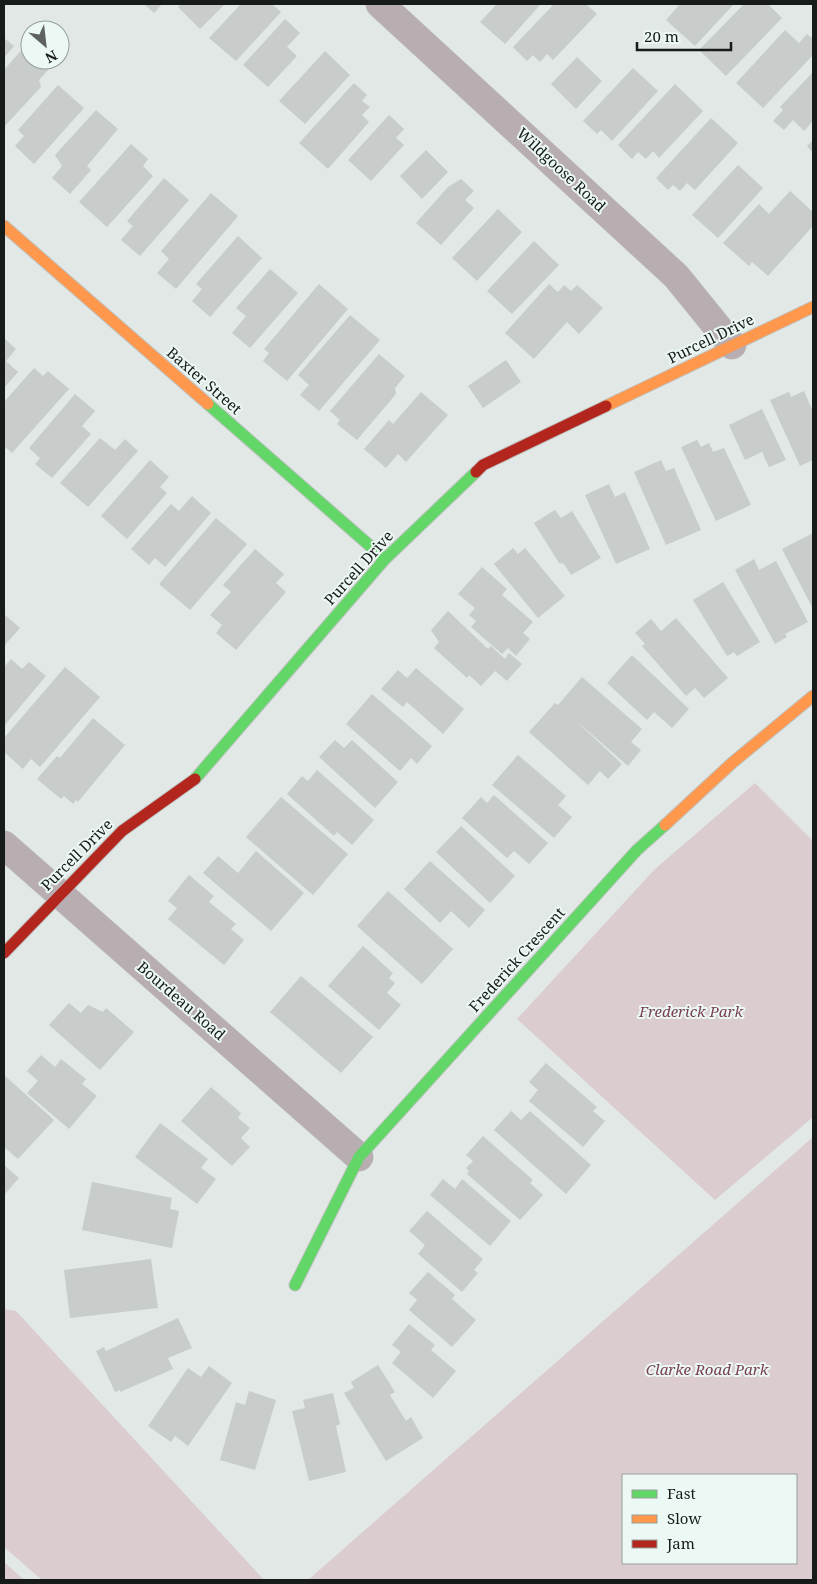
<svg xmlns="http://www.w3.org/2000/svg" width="817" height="1584" font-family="'Noto Serif',serif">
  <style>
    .green { fill: #dacccf; fill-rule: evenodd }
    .building { fill: #c8ccca }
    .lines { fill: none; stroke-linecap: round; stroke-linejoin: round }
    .street-casing { stroke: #bec2c0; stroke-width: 29 }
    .fast-casing { stroke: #bec2c0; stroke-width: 13 }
    .slow-casing { stroke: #bec2c0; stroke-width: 13 }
    .jam-casing { stroke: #bec2c0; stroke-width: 13 }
    .street { stroke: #b8adb0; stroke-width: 28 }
    .fast { stroke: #63d668; stroke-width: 11 }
    .slow { stroke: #ff974d; stroke-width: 11 }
    .jam { stroke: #b3261e; stroke-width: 11 }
    .labels { text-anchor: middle; stroke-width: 4; stroke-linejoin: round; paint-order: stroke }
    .street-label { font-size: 15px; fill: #171b19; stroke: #ecf8f3 }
    .park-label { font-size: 15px; font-style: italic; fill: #794153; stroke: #ecf8f3 }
  </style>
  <rect width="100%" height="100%" fill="#e2e8e5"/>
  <!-- green -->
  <path class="green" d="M755,783L813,841V1117L715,1200L517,1019L655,869Z
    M813,1137V1580H308ZM623,1475H796V1563H623Z
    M4,1309L16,1311L264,1580H42L4,1547Z
    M4,1562L24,1580H4Z"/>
  <!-- building -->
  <path class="building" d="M144,4H162L154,13Z
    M181,4H225L200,29L178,7Z
    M241,4H272L281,12L236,61L209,38Z
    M497,4H541L505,44L480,22Z
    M554,4H586L597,14L553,60L547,54L540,62L533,55L527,61L513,47Z
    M680,4H734L695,46L666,20Z
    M744,4H768L782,18L726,76L699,50Z
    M285,19L300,33L287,47L297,56L268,87L243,65Z
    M785,30L799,43L807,34L813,39V55L763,108L736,83Z
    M4,38L14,46L4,58Z
    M24,47L30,52V60H40L49,69L39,80L41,87L4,127V70Z
    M325,51L350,75L305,124L279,101Z
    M577,57L602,81L576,109L551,84Z
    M633,68L658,91L612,141L601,130L597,134L583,121Z
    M813,72V121L804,131L793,120L784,130L773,121L783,110L780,107Z
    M354,83L367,95L362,101L370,107L362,115L369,122L328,169L299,143Z
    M675,84L703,111L659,158L653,151L646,159L638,152L632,159L618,145Z
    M58,85L84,108L34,164L15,146L24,136L18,130Z
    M96,110L118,129L87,166L91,170L70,194L52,178L62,166L55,155Z
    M389,115L404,129L396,138L404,145L371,181L348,160Z
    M711,118L738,143L695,190L687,183L680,191L673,185L668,190L656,178Z
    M813,140V153L807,146Z
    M131,144L148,159L143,166L153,176L107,227L79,202Z
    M426,150L448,172L422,199L400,176Z
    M738,165L763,188L718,238L692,215Z
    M164,178L189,200L140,256L121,240L133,226L127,221Z
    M461,179L474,191L465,200L474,208L441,245L416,223L448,187Z
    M790,191L813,212V226L768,276L752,262L749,266L723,243L759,204L769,214Z
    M211,193L238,216L176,289L157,273L169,259L161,251Z
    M498,209L522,232L477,281L452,258Z
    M238,236L262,258L210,317L192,301L202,289L196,284Z
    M534,241L559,265L512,314L487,291Z
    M270,269L298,293L250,348L232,333L246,316L236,308Z
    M319,284L348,309L287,381L263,361L269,353L264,349Z
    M549,284L558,292L564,285L571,291L577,285L603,308L579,334L567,322L534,359L505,333Z
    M350,315L380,340L319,411L300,395L309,385L298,375Z
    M4,338L16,349L6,361L18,372L4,388Z
    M379,354L405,376L395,388L396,394L357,440L337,424L340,420L330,411Z
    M506,360L521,382L483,408L468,386Z
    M34,368L43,376L48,371L69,389L12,453L4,446V402Z
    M804,391L813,412V460L800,466L770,400L789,392L791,397Z
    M421,392L448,415L406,462L398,454L386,468L364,449L389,420L393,424Z
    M75,394L95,411L82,426L91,434L52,478L35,464L40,458L29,448Z
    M762,409L786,460L769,467L762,452L745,460L729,425Z
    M100,438L115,450L125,439L138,451L88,507L60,483Z
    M697,440L701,447L709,443L713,452L724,448L751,505L716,521L681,447Z
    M150,460L169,477L160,487L167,493L127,539L101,516Z
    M661,460L666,471L674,468L701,530L666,545L634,472Z
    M609,484L615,497L625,492L650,549L616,564L585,495Z
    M192,496L211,513L165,567L155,558L149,565L131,549L171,504L179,511Z
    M555,510L561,518L572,511L601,558L571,575L564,564L559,563L534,523Z
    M216,518L247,544L190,610L159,584Z
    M813,533V609L782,549Z
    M513,548L518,554L525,548L565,596L538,618L494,564Z
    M255,549L284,574L276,583L286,592L236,650L216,633L222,625L210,615L231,592L223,585Z
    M754,559L759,570L776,561L808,622L785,634L787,637L775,644L735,570Z
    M482,567L507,589L502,595L533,622L523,633L530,639L516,656L508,648L502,654L471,627L476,621L469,615L475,608L458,594Z
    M723,582L760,642L737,656L734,652L727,656L693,600Z
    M448,611L488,649L491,646L505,659L509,653L522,664L507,681L495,671L481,686L469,675L467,678L434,648L439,642L431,630Z
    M4,614L20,628L4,646Z
    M676,618L728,678L704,698L695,688L686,696L642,646L645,644L635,633L651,619L661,631Z
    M632,655L689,709L672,728L654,712L647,720L607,683Z
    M11,659L22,669L29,662L46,676L4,726V667Z
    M65,667L100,697L40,767L31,759L23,769L4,752V738Z
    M416,668L464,709L443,734L407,702L403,707L381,689L398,670L407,678Z
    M582,677L642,729L631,742L641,750L628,766L574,719L622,764L608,779L600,771L588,785L529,732L555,703L558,705Z
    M372,694L432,746L417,764L411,758L400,771L346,724Z
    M93,718L125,745L78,802L76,800L73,804L64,796L61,799L37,779L57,756L60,758Z
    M335,740L344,748L352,740L398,782L375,808L319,757Z
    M518,755L566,796L558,805L572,817L554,838L492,785Z
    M317,770L374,820L352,845L337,832L334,836L287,794L302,776L308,781Z
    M494,795L548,843L529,864L514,851L507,858L462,818L481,797L487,803Z
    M281,797L348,854L313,895L246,837Z
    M461,826L515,876L490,903L436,852Z
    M256,851L304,893L271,931L203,873L218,856L238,873Z
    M430,861L485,910L469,928L451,911L440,923L404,889Z
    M189,875L214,896L209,902L236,924L231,929L244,940L224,965L168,919L177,908L168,901Z
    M388,891L453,949L422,984L357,926Z
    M363,946L393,973L389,978L395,983L387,993L401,1005L379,1030L328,986Z
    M301,976L373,1037L341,1073L270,1012Z
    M69,1003L81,1013L88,1005L103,1012L106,1008L134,1032L100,1070L49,1025Z
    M41,1055L55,1067L61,1059L86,1079L82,1084L97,1096L69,1129L27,1093L38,1081L27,1071Z
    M546,1063L597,1107L593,1111L605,1121L583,1147L529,1101L538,1090L529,1082Z
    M4,1075L54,1120L18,1159L4,1147Z
    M211,1087L241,1113L238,1118L250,1128L241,1138L250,1147L232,1166L181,1121Z
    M511,1111L521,1120L530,1111L591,1165L566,1194L494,1130Z
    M160,1123L208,1159L201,1168L216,1179L197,1204L135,1157Z
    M483,1136L533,1180L530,1183L543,1195L520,1220L467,1174L469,1171L466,1168L473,1161L466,1155Z
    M4,1165L19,1178L4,1195Z
    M443,1179L455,1189L462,1179L511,1221L490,1246L430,1195Z
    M92,1182L172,1198L170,1209L179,1211L172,1248L82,1230Z
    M427,1211L483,1259L474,1270L478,1273L462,1292L418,1254L425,1245L409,1231Z
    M151,1259L158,1308L70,1318L64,1270Z
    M428,1272L455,1295L452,1299L476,1320L452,1347L409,1310L417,1300L409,1293Z
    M178,1318L192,1348L168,1358L173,1369L120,1392V1390L115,1392L96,1351L104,1347L106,1351Z
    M409,1324L435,1345L431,1350L456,1371L433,1398L392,1363L401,1352L392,1345Z
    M378,1365L395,1392L390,1395L406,1421L411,1417L423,1438L386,1461L344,1393L354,1388L351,1382Z
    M209,1366L232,1383L188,1446L175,1436L171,1442L148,1426L188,1368L201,1377Z
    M249,1391L276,1400L255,1470L220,1460L236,1402L245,1405Z
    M333,1393L340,1424L336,1426L346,1472L309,1481L292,1411L305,1408L303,1400Z"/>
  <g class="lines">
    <defs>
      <path id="street" d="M380,4L676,276L732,345
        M4,845L359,1157"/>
      <path id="fast" d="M208,404L385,559
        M195,779L385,559L476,472
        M295,1285L359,1157L637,850L665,825"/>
      <path id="slow" d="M4,226L208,404
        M606,406L813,307
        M665,825L732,763L813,696"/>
      <path id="jam" d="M476,472L483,465L606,406
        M4,953L122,831L195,779"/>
    </defs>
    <!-- street casing -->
    <use href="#street" class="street-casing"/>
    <!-- fast casing -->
    <use href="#fast" class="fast-casing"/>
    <!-- slow casing -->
    <use href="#slow" class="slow-casing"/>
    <!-- jam casing -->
    <use href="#jam" class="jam-casing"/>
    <!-- street -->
    <use href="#street" class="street"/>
    <!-- fast -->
    <use href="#fast" class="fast"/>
    <!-- slow -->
    <use href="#slow" class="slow"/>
    <!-- jam -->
    <use href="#jam" class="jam"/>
  </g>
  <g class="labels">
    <!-- street labels -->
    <g class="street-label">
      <text transform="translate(561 170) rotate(43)" y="5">Wildgoose Road</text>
      <text transform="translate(711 339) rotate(-26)" y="5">Purcell Drive</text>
      <text transform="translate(204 381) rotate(41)" y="5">Baxter Street</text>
      <text transform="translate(359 568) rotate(-48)" y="5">Purcell Drive</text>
      <text transform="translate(77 855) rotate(-45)" y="5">Purcell Drive</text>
      <text transform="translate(517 960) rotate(-48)" y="5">Frederick Crescent</text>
      <text transform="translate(181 1001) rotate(41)" y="5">Bourdeau Road</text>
    </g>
    <!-- park labels -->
    <g class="park-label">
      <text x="691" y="1017">Frederick Park</text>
      <text x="707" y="1375">Clarke Road Park</text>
    </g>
  </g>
  <!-- border -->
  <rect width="817" height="1584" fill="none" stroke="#171b19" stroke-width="10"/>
  <!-- legend -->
  <rect x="622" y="1474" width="175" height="90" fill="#ecf8f3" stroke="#97a09c"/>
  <rect x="632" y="1490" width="25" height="8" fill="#63d668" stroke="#97a09c"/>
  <text x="667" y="1499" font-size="15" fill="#171b19">Fast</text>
  <rect x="632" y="1515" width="25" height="8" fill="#ff974d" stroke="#97a09c"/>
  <text x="667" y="1524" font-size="15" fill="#171b19">Slow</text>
  <rect x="632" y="1540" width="25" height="8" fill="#b3261e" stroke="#97a09c"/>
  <text x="667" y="1549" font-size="15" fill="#171b19">Jam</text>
  <!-- north arrow -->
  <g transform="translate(45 45) rotate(152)"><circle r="24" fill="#ecf8f3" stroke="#97a09c"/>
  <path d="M0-4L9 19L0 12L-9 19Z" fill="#5e6360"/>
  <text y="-8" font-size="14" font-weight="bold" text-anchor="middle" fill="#171b19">N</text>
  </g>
  <!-- scale -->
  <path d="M637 42v8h94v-8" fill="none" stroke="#171b19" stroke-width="2.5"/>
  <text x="644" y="42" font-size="15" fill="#171b19" stroke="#ecf8f3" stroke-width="4" paint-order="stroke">20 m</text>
</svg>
